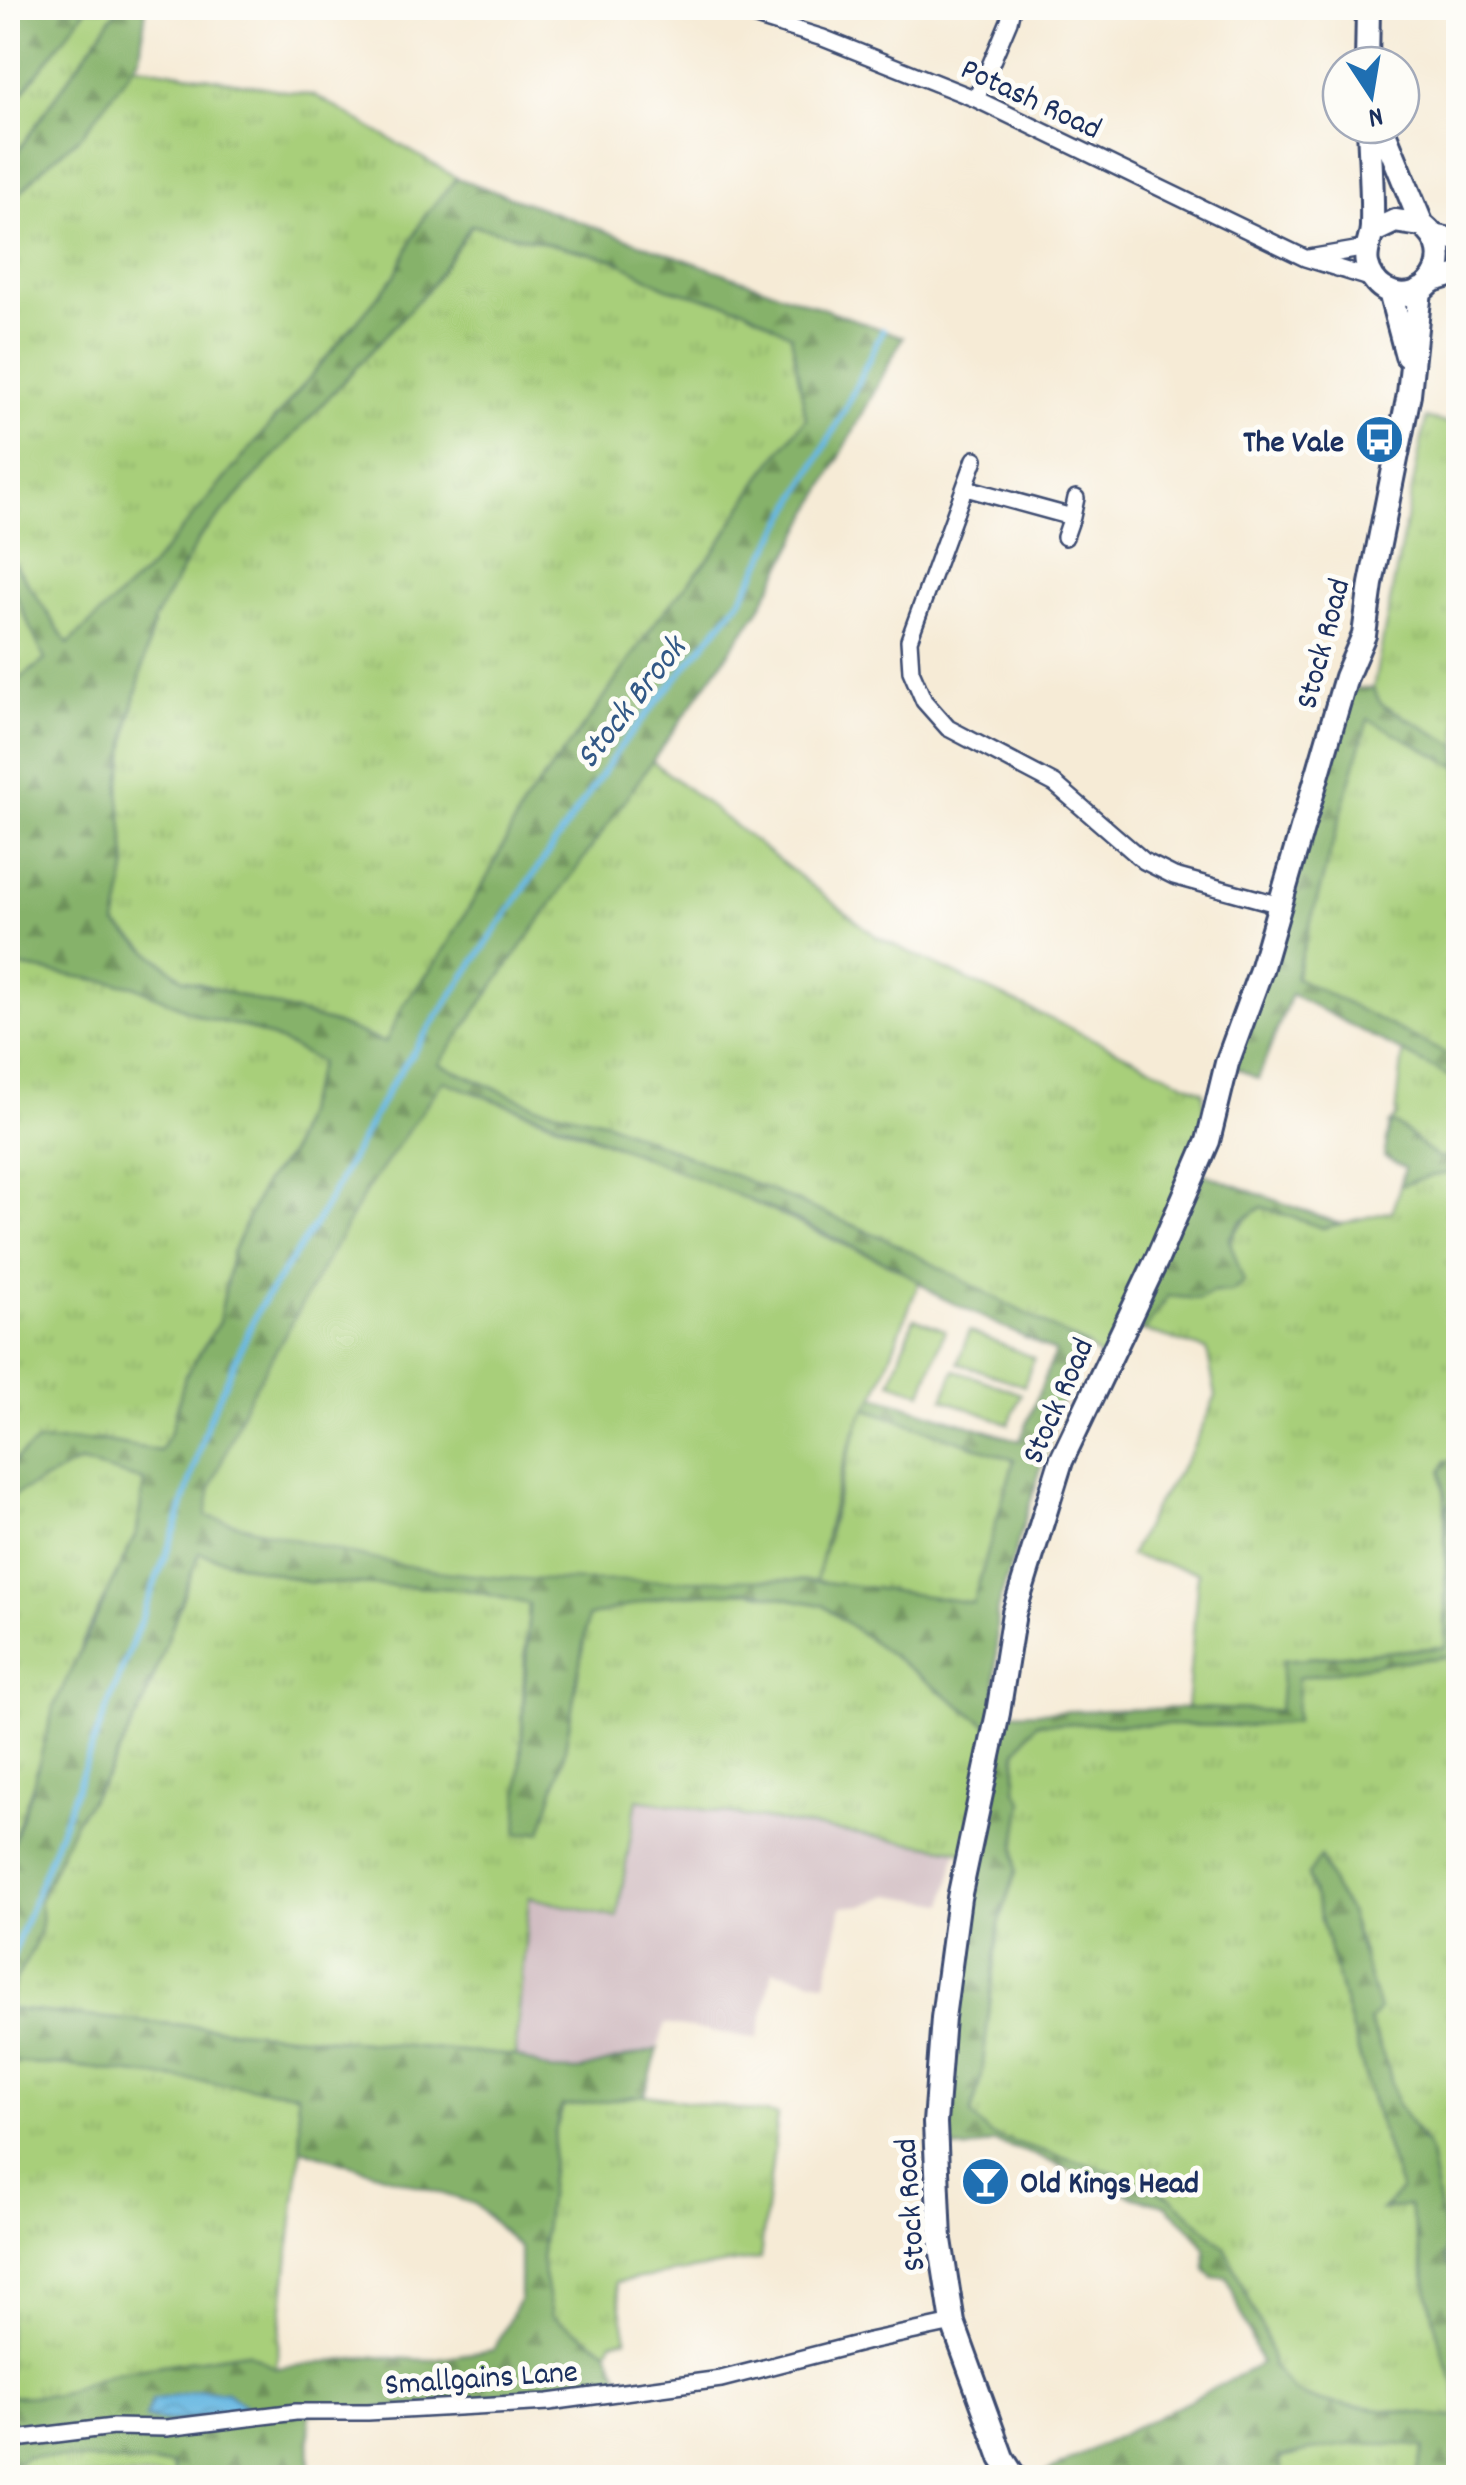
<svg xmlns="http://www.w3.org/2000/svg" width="1466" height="2485" font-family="Dekko,sans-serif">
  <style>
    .industrial { fill: #d2bec3 }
    .grass { fill: url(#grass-tufts); stroke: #627f6c; stroke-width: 2.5 }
    .forest { fill: url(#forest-firs); stroke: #507064; stroke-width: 2.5; fill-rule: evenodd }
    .green { fill: #a8cf7a; stroke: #627f6c; stroke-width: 2.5 }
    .water { fill: url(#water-waves); stroke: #4174a0; stroke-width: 2.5 }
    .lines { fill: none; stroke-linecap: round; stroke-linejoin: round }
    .stream { stroke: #67b8e2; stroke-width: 6 }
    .minor-casing { stroke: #3c4b70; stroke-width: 20 }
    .tertiary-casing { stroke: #3c4b70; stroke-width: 25 }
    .secondary-casing { stroke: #3c4b70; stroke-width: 28 }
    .minor { stroke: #fff; stroke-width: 15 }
    .tertiary { stroke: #fff; stroke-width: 20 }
    .secondary { stroke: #fff; stroke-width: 22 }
    .labels { text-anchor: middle; stroke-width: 10; stroke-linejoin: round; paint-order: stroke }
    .street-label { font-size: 32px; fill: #1b2f5e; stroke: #fdfcf7 }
    .poi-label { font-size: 32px; font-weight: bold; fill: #1b2f5e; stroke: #fdfcf7; text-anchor: end }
    .water-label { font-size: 35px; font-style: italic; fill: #325886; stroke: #fdfcf7 }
  </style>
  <defs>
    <pattern id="grass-tufts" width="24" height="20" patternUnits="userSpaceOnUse" patternTransform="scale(2.5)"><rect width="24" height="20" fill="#a8cf7a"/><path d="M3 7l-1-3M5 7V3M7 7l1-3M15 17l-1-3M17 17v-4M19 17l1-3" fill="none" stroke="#90b26c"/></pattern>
    <pattern id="forest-firs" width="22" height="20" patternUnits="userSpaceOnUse" patternTransform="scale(2.5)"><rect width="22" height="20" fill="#86b26a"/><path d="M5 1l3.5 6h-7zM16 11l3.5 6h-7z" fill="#6d915a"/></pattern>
    <pattern id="water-waves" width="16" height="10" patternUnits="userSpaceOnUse" patternTransform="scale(2.5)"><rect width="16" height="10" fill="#67b8e2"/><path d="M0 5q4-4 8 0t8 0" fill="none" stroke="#5496ba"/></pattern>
  </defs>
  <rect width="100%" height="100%" fill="#fdfcf7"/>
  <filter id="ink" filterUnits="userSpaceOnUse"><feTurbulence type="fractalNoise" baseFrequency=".01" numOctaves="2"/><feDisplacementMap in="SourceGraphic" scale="20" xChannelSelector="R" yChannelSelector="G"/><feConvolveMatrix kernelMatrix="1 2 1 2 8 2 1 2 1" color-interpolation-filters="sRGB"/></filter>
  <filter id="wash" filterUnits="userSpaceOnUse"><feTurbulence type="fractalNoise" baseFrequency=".0048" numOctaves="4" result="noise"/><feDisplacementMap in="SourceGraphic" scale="40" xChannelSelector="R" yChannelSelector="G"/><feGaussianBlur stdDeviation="2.25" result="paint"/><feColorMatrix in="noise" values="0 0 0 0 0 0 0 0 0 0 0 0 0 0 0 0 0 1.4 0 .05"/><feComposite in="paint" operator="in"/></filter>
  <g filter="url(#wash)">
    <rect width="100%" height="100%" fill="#f6ebd6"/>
    <!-- industrial -->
    <path class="industrial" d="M637,1799L957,1850L945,1904L890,1895L865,1905L842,1907L826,1983L773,1970L758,2039L665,2024L658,2049L576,2071L550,2070L515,2056L528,1896Z"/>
    <!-- grass -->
    <path class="grass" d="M87,8H118L8,165V112Z
      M134,65L316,96L457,178L423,218L394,277L149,569L68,645L9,555L8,206Z
      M472,225L613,259L667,288L744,308L791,335L806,418L764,472L715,551L657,620L593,714L524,804L488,876L438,960L404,1004L385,1043L336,1024L183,979L116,925L127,865L119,791L130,719L154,620L200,537L431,286Z
      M1426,418L1458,426V746L1381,704L1373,689Z
      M8,578L45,660L8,688Z
      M1368,718L1458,767V1060L1295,978Z
      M652,761L877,937L1203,1091L1208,1141L1106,1362L1086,1345L1047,1326L607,1122L536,1106L438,1064Z
      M8,965L134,986L205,1018L245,1027L280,1041L321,1062L288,1155L264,1183L232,1253L219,1322L185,1377L171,1431L160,1452L101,1440L8,1465Z
      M1403,1052L1450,1077L1458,1078V1158L1436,1157L1396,1124H1390L1396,1117Z
      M1458,1172V1643H1450C1448,1608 1439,1527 1452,1497L1441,1472L1445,1496L1446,1647L1284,1660L1280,1711L1187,1708L1198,1572L1130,1556L1154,1508L1190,1454L1216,1396L1207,1350L1144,1331L1168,1296L1200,1299L1213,1292H1231C1229,1247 1222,1235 1262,1207L1323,1228L1392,1211L1400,1186L1430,1176Z
      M864,1408L1014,1460L973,1603L816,1581L848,1456Z
      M79,1462L144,1480L137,1532L82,1643L8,1856V1498Z
      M198,1553L307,1582L464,1589L530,1604L525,1648L518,1834L541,1831L563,1760L588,1617L664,1596L748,1591L822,1605L994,1730L977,1861L957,1850L637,1799L617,1918L529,1897L515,2056L9,2009C11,1999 12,1986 17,1977C30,1952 48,1931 39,1902L74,1823L108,1774L146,1698Z
      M1458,1656V2285L1445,2257L1446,2243L1429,2149L1397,2104L1388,2068L1369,2021L1363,1953L1348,1909L1335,1891L1321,1858L1308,1875C1340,1980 1364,2086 1401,2190L1384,2210L1409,2205C1417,2233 1420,2261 1427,2289C1438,2331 1458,2375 1458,2418L1320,2402L1294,2392L1273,2366L1265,2335L1225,2247L1171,2197L1122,2175L990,2135L971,2115L982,2074L999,1924L1016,1871L1015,1848L1023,1801L1016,1790V1751L1036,1723L1246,1726L1296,1722L1298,1678L1384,1663Z
      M8,2062L73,2066L297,2093L301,2149L276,2368L247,2352L112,2373L56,2395L12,2397L8,2389Z
      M645,2095L778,2115L760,2259L616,2282L627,2339L612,2341L607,2350L552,2316L541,2260L555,2132L563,2107Z
      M1384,2442L1424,2446L1416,2477H1282L1279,2459L1335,2444Z
      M27,2456L172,2465L176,2477H8V2468Z"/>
    <!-- forest -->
    <path class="forest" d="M8,8H87L8,112Z
      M118,8H146L140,56L129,72L84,133L43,168L8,206V165Z
      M457,178L903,337L760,608L439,1064L536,1106L607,1122L886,1239L1086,1346L1074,1361L997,1610L995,1723L998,1713L1187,1708L1279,1711L1283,1660L1445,1647V1496L1441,1472L1446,1461L1455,1460L1457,1490L1448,1506L1447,1541L1450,1642L1458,1643V1656L1384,1663L1298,1678L1296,1722L1246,1726L1037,1723L1016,1751V1790L1023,1801L1015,1848L1016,1871L999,1924L982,2074L971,2115L990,2135L1122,2175L1171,2197L1225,2247L1265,2335L1273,2366L1294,2392L1320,2402L1458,2418V2477H1416L1424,2447C1366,2440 1336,2444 1280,2458L1282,2477H1037L1261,2364L1227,2277L1213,2278L1206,2270L1205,2248L1187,2225L1165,2205L1135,2197L1032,2154L995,2142L966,2150L946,2148L935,2123L994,1730L822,1605L748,1591L664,1596L588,1617L563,1760L541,1832L517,1834L529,1604L464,1589L307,1582L199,1553L146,1698L108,1774L74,1823L39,1901C48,1930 31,1952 17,1977C12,1986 11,1999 9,2009L515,2056L550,2070L576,2071L658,2049L645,2095L562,2107L555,2132L541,2260L552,2316L607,2350L627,2391L309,2413L310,2477H176L172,2465L27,2456L8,2468V2389L12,2397L56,2395L112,2373L247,2352L276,2368L374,2357L425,2360L493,2350L520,2299V2249L475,2204L301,2149L297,2093L73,2066L8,2062V1856L32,1788L54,1706L137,1532L144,1481L79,1462L8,1498V1465L37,1442L101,1440L160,1451L171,1431L185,1377L219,1322L232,1253L264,1183L289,1155L320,1062L280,1041L245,1027L205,1018L134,986L8,965V688L45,660L8,578V534L9,555L68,644L149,569L394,277L423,218ZM471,225L613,259L667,288L744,308L791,335L806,418L764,472L715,551L657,620L593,714L524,804L488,876L438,960L404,1004L385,1043L336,1024L183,979L116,925L127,865L119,791L130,719L154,620L200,537L431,286ZM443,1081L582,1131L780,1213L897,1267L940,1297L1055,1352L1020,1441L875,1396L864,1408L1014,1460L973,1603C898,1592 823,1578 746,1578C655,1577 564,1585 473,1575C382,1566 293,1538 206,1516L211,1488L245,1405L368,1188Z
      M1345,687L1373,689L1381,704L1458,746V767L1368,719L1295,977L1458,1060V1078L1450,1077L1291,994L1258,1079L1227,1063Z
      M1390,1124H1396L1436,1157L1458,1158V1172L1430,1176L1400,1186L1405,1168L1384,1157Z
      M1196,1171L1340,1224L1323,1228L1262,1207L1240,1222L1229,1239L1244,1282L1231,1292H1213L1200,1299L1168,1296L1144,1331L1124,1326Z
      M1320,1857L1335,1891L1348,1909L1379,2010L1369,2021L1388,2068L1397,2104L1429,2149L1446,2243L1445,2257L1458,2285V2391C1430,2334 1426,2266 1409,2206L1382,2210L1401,2190C1365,2086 1340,1980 1308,1875Z"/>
    <!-- green -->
    <path class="green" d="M443,1081C573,1130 704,1176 829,1238C860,1253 891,1262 919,1282L875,1396C844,1430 828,1533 816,1581C702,1576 587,1587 473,1575C383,1567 293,1538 206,1516L211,1488L245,1405L368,1188Z
      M914,1318L945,1330L922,1393L891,1382Z
      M969,1331L1034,1358L1024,1386L958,1363Z
      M955,1370L1021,1394L1009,1424L943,1399Z"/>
    <!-- water -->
    <path class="water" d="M201,2390L227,2392L248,2408C215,2415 179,2426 145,2418L152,2400Z"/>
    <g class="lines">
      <!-- stream -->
      <path class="stream" d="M8,1967L176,1528L208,1421L259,1308L319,1218L389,1088L620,747L742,598L842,415L883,330"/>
    </g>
  </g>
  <g filter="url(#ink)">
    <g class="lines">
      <defs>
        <path id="minor" d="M727,8L823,38L976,99L1305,258L1373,279
          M976,99L1009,21L1012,8
          M1309,258L1367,248
          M975,459L909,640L911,671L924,701L948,728L1055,784L1144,861L1174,876L1280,905
          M966,488L1072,517L1076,498
          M1065,537L1072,517
          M8,2440L113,2427L166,2428L296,2412H368L549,2402L721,2379L869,2341L953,2323"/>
        <path id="tertiary" d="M1434,235L1458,240
          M1431,282L1458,274"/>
        <path id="secondary" d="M1367,65L1368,8
          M1369,125C1370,159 1373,193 1372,226C1372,239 1364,251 1367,264C1369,274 1376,284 1384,289C1425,313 1463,255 1422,225L1381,125
          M1372,232L1395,221L1422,225
          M1390,292L1407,356
          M1015,2478L1002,2458L953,2323L940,2240L935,2123L943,2018L959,1898L998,1713L1014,1613L1061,1461L1158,1257L1208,1141L1227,1063L1261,970L1346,677L1364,635L1371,584L1409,394L1420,290"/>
      </defs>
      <!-- minor casing -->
      <use href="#minor" class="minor-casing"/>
      <!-- tertiary casing -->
      <use href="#tertiary" class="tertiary-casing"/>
      <!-- secondary casing -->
      <use href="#secondary" class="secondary-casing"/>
      <!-- minor -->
      <use href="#minor" class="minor"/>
      <!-- tertiary -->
      <use href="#tertiary" class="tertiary"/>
      <!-- secondary -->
      <use href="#secondary" class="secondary"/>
    </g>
  </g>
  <!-- icons -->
  <defs>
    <symbol id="bus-disc" viewBox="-11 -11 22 22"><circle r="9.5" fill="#1f6fb2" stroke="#fdfcf7"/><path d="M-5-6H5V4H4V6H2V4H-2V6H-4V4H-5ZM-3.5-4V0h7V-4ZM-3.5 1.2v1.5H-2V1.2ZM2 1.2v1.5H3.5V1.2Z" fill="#fff"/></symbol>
    <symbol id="bar-disc" viewBox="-11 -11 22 22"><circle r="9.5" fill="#1f6fb2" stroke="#fdfcf7"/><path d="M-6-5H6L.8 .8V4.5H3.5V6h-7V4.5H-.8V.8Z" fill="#fff"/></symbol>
  </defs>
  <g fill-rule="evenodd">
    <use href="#bus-disc" x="1352" y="412" width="55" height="55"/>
    <use href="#bar-disc" x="958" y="2154" width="55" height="55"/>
  </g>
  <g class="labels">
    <!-- street labels -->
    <g class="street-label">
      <text transform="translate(1032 97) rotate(25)" y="11">Potash Road</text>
      <text transform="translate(1321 643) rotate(-75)" y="11">Stock Road</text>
      <text transform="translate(1056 1400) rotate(-66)" y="11">Stock Road</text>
      <text transform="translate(908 2205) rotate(-94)" y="11">Stock Road</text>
      <text transform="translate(481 2376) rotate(-4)" y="11">Smallgains Lane</text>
    </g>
    <!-- poi labels -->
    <g class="poi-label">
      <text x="1344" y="451">The Vale</text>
      <text x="1020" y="2192" text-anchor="start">Old Kings Head</text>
    </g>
    <!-- water labels -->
    <g class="water-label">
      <text transform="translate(629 701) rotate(-52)" y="12">Stock Brook</text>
    </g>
  </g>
  <!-- margin -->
  <rect width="1466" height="2485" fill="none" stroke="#fdfcf7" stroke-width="40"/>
  <!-- north arrow -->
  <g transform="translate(1371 95) rotate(168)"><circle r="48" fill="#fdfcf7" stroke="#a3aaba" stroke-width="2.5"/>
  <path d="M0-8L18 38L0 25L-18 38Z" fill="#1f6fb2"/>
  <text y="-15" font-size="28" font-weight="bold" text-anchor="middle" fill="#1b2f5e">N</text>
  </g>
</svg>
